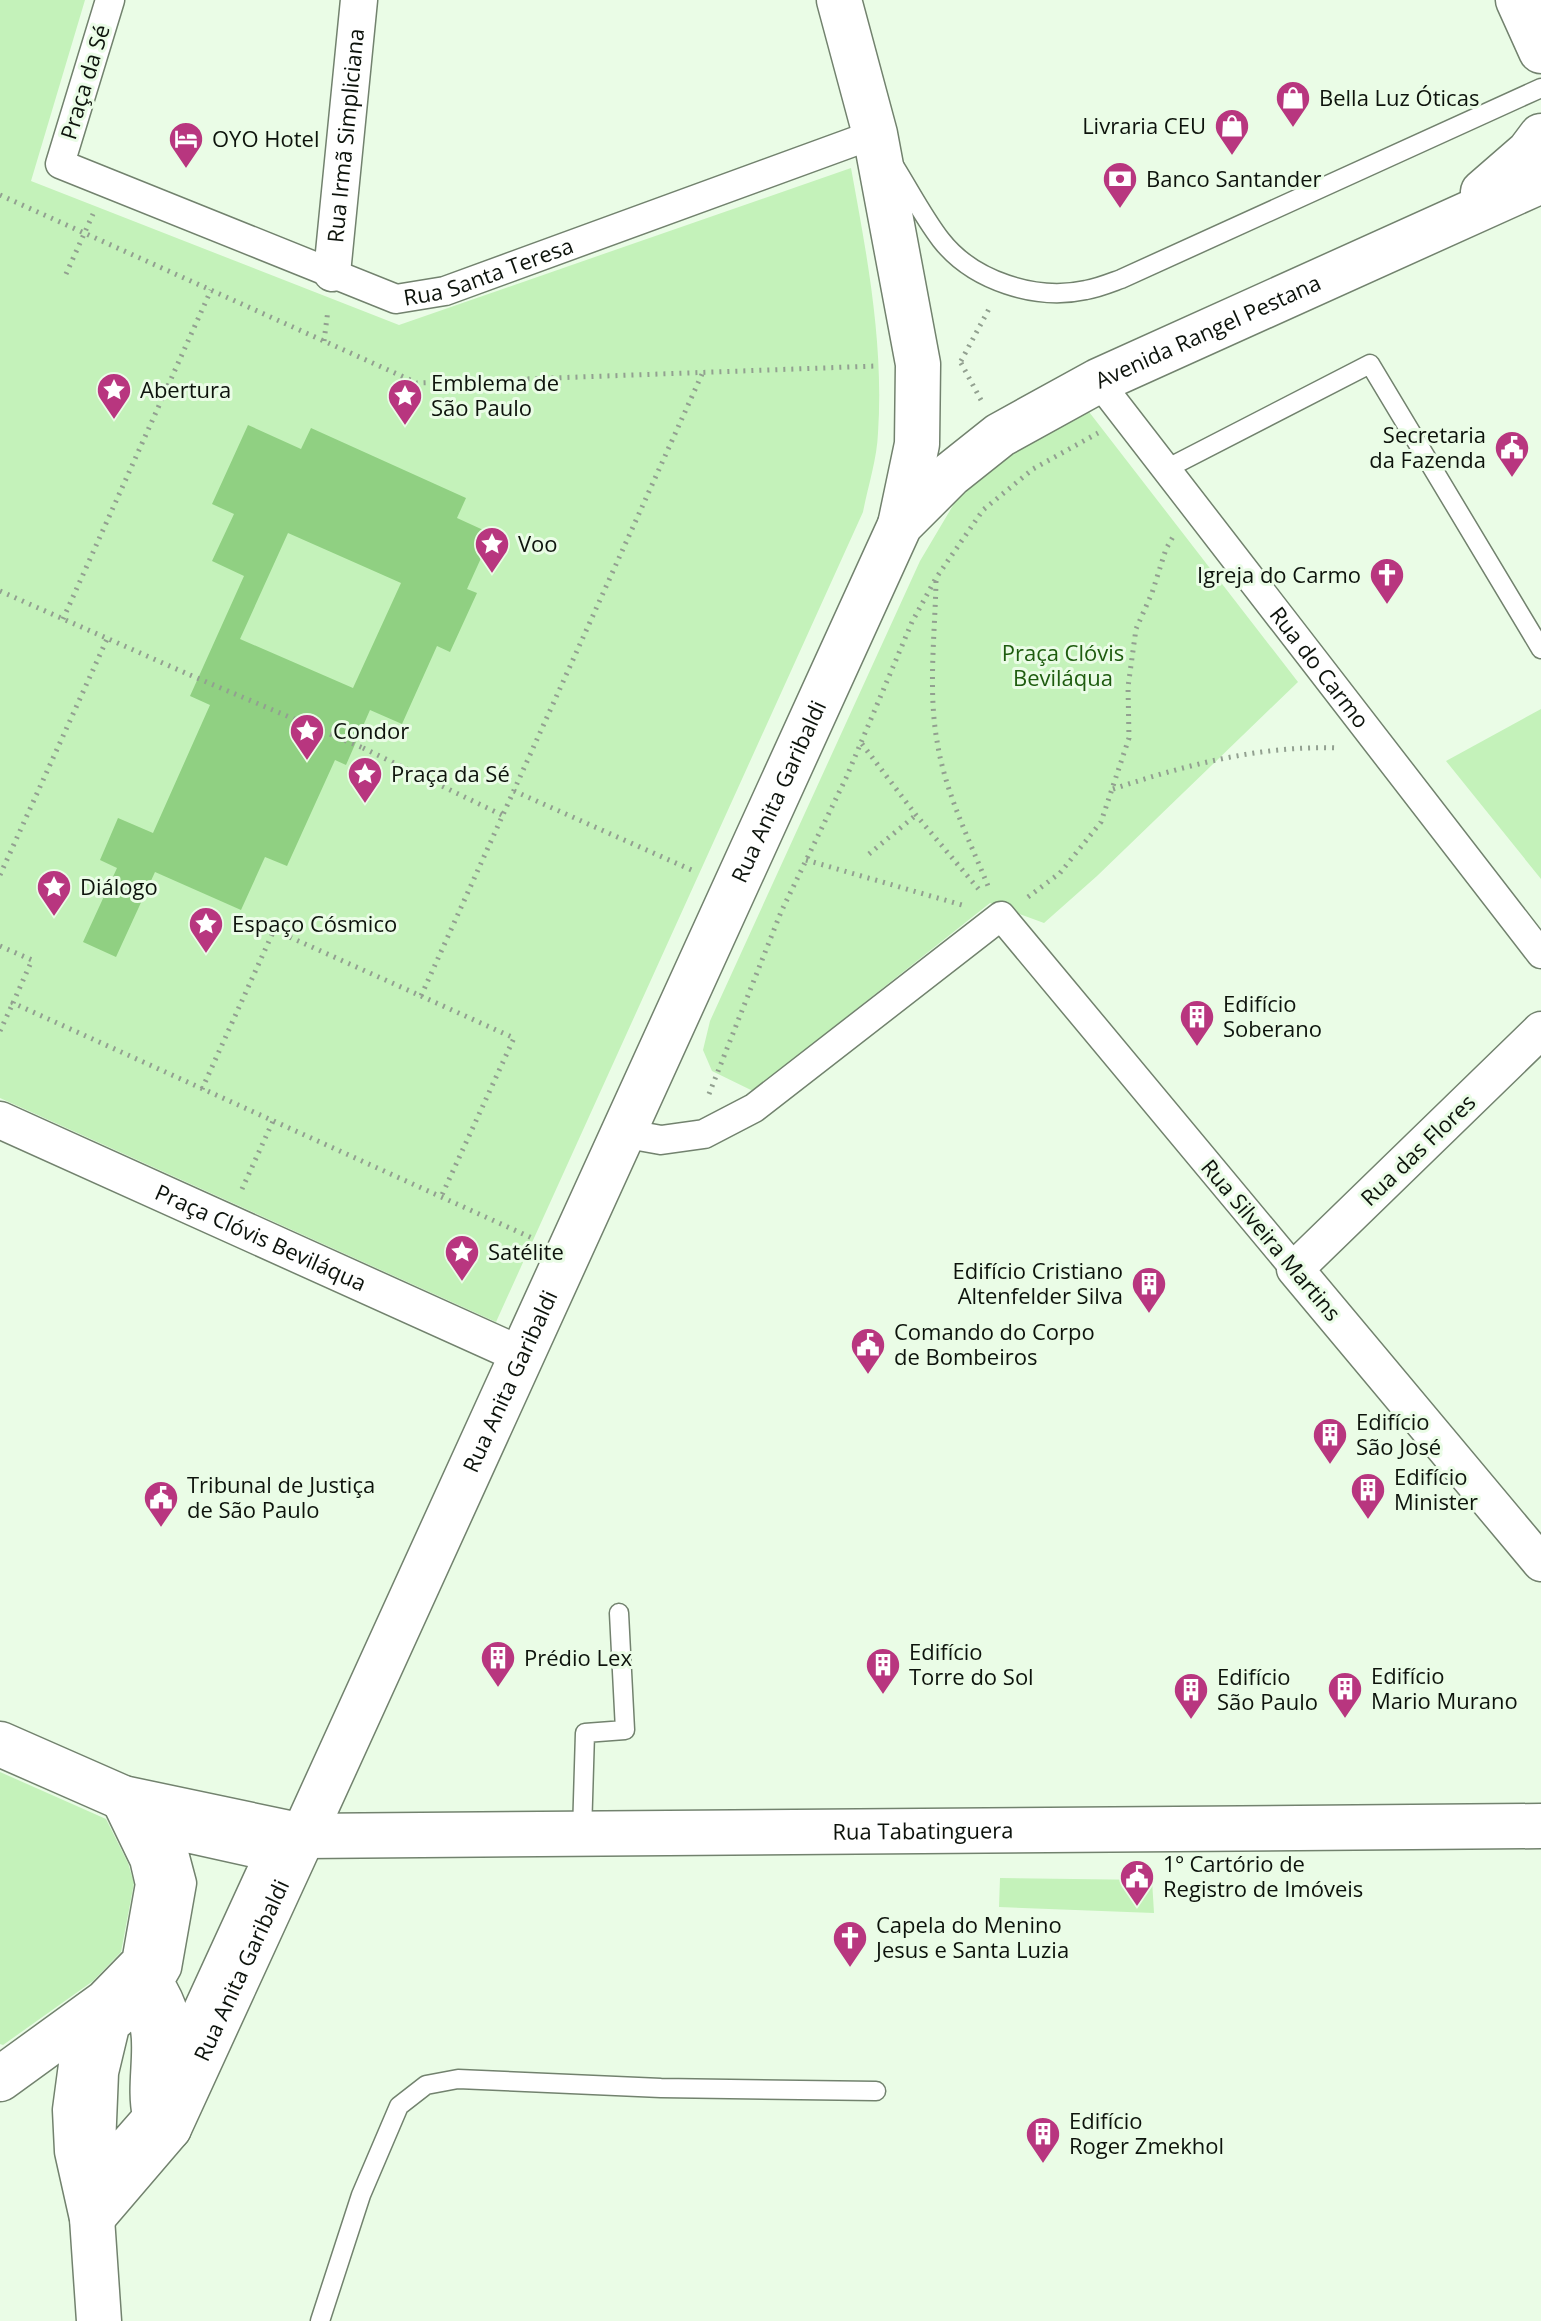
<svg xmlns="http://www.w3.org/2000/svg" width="1541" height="2321" font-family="'Open Sans',sans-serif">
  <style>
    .green { fill: #c4f2ba }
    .water { fill: #90d082; fill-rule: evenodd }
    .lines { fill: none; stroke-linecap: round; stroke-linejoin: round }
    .service-casing { stroke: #72826e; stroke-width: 21 }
    .pedestrian-casing { stroke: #72826e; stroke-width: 31 }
    .minor-casing { stroke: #72826e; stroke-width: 39 }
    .tertiary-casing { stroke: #72826e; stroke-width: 47 }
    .secondary-casing { stroke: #72826e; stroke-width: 47 }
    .primary-casing { stroke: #72826e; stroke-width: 47 }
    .path { stroke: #92a090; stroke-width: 5; stroke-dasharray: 2 6; stroke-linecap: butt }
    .service { stroke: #fff; stroke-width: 18 }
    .pedestrian { stroke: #fff; stroke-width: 28 }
    .minor { stroke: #fff; stroke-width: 36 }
    .tertiary { stroke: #fff; stroke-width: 44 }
    .secondary { stroke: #fff; stroke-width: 44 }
    .primary { stroke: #fff; stroke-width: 44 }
    .path-bridge { stroke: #92a090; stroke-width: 5; stroke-dasharray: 2 6; stroke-linecap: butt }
    .labels { text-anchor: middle; stroke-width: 6; stroke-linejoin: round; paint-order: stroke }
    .street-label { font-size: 22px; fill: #0d130c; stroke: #eafce6 }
    .poi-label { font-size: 22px; fill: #0d130c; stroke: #eafce6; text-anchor: start }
    .park-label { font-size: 22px; fill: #1e5c0f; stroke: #eafce6 }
  </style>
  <rect width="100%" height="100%" fill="#eafce6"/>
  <!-- green -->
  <path class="green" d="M0,0H85L31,181L399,325L851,168C867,256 884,343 878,433C877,459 868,486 863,512L496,1322L0,1098Z
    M1086,408L1298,682L1097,876L1044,923L990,903L753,1091L712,1071L703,1050L710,1021L920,561L955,502L1004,456Z
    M1541,709V879L1446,761Z
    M0,1772L106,1819L128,1863L134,1883L121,1952L93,1981L3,2045L0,2044Z
    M1000,1878L1152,1880L1154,1913L999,1907Z"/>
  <!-- water -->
  <path class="water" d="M248,425L301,449L311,428L466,498L457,518L492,534L467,589L477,593L450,652L437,646L402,724L370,710L346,765L335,760L287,866L265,857L241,910L155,872L116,957L83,942L117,868L100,860L118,818L153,833L210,705L190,696L244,576L212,561L234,514L212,504ZM288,533L401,583L353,688L240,639Z"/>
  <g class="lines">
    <defs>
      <path id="service" d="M895,167C910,191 924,218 941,240C973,281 1036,301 1086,290C1098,288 1110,283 1121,279L1541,88
        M1166,469L1370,364L1541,649
        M582,1833L585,1733L625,1730L619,1613
        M320,2321L361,2195L399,2106L426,2085L458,2079L661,2088L876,2091"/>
      <g id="pedestrian">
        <path id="s1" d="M110,0L60,164L396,299L445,291L875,134"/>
        <path id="s2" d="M1098,381L1541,954"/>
        <path d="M622,1133L661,1140L704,1134L754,1108L1001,916L1295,1269"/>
        <path d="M169,1834L268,1856L179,2050C178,2025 174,2004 159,1982L167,1968L182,1883Z"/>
        <path d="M138,2007C155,2041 139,2079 147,2116L104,2165L101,2146L104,2073L115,2027Z"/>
      </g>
      <g id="minor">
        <path id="s3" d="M332,273L359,0"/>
        <path d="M1541,1030L1295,1269L1541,1563"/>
        <path id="s4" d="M0,1120L521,1355"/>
      </g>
      <g id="tertiary">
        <path d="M132,1976C152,1994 166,2020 163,2048C162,2067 157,2085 161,2104C162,2112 166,2120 169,2128"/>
        <path d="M93,2012L81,2065L75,2110L77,2151L92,2218L99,2321"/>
        <path d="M0,2079L106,2002L144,1963L158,1884L152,1858L123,1798"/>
        <path id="s5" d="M92,2218L169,2128L303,1836"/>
      </g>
      <g id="secondary">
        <path d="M839,0L875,134L918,364L917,444L900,525"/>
        <path id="s6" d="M303,1836L1541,1826"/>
      </g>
      <g id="primary">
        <path d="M1518,0L1541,51"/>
        <path d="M1483,192L1529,152L1541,136"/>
        <path id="s7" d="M0,1744L123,1798L303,1836L900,525L951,474L1000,435L1098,381L1541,181"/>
      </g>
    </defs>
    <!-- service casing -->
    <use href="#service" class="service-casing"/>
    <!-- pedestrian casing -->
    <use href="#pedestrian" class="pedestrian-casing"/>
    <!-- minor casing -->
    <use href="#minor" class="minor-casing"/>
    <!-- tertiary casing -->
    <use href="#tertiary" class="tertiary-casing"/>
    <!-- secondary casing -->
    <use href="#secondary" class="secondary-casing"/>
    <!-- primary casing -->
    <use href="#primary" class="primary-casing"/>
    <!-- path -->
    <path class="path" d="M0,195L417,383L876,366
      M66,274L93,214
      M324,341L328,310
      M961,361L990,307
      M961,363L981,400
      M936,581C935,634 928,690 937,741C945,792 969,839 988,886
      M0,591L190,675
      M63,619L211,290
      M862,744L916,815L981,892
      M363,748L502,815
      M1113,789C1186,765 1261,745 1338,748
      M514,791L696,872
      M869,854L916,815
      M806,860L962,905
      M0,875L107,639
      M1028,897L1060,873L1101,822L1129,738L1128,687L1136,629L1152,593L1166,549L1174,535
      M0,946L32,960L13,1003L532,1238
      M421,996L514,1038L441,1197
      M0,1031L13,1003
      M202,1089L274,930L421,996L703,372
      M709,1094L781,912L846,778L912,622L936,578L983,510L1033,469L1098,433
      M242,1189L273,1121"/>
    <!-- service -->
    <use href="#service" class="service"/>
    <!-- pedestrian -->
    <use href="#pedestrian" class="pedestrian"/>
    <!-- minor -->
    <use href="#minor" class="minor"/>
    <!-- tertiary -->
    <use href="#tertiary" class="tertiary"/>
    <!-- secondary -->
    <use href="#secondary" class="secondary"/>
    <!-- primary -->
    <use href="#primary" class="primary"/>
    <!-- path-bridge -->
    <path class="path-bridge" d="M190,675L363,748"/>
  </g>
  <!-- icons -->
  <defs>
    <symbol id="shop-pin" viewBox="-11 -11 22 30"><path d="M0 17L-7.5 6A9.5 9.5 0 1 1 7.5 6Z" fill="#b8367f" stroke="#eafce6"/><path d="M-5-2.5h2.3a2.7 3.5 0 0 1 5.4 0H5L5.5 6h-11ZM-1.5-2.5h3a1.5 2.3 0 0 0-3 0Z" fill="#fff"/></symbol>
    <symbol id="hotel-pin" viewBox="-11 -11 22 30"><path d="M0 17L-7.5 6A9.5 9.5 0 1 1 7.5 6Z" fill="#b8367f" stroke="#eafce6"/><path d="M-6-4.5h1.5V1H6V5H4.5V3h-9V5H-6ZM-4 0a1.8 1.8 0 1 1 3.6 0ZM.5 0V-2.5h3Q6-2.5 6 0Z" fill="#fff"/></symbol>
    <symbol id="bank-pin" viewBox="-11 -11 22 30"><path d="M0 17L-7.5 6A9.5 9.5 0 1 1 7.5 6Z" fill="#b8367f" stroke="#eafce6"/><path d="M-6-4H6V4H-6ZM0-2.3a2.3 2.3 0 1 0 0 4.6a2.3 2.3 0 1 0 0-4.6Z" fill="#fff"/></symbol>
    <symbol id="sight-pin" viewBox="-11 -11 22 30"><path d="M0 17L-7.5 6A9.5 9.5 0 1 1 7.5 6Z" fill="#b8367f" stroke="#eafce6"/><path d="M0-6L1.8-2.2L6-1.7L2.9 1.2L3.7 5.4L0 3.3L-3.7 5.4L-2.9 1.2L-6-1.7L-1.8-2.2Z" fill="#fff"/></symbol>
    <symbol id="civic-pin" viewBox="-11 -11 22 30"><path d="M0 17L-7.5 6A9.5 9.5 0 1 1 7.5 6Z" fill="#b8367f" stroke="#eafce6"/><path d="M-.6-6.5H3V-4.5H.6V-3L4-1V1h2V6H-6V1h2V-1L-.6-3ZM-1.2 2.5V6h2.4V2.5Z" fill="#fff"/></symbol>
    <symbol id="church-pin" viewBox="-11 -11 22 30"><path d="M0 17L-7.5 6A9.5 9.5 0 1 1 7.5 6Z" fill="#b8367f" stroke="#eafce6"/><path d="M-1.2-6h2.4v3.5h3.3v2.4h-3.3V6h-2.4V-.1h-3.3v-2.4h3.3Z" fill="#fff"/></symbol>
    <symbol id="building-pin" viewBox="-11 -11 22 30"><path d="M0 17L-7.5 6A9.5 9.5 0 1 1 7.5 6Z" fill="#b8367f" stroke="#eafce6"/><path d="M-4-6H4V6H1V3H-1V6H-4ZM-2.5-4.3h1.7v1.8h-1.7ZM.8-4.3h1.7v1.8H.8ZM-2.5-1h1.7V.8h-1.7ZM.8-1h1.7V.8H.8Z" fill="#fff"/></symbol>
  </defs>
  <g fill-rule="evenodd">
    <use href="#shop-pin" x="1273" y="78" width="40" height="54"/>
    <use href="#shop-pin" x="1212" y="106" width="40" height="54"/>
    <use href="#hotel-pin" x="166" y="119" width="40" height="54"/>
    <use href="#bank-pin" x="1100" y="159" width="40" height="54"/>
    <use href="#sight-pin" x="94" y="370" width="40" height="54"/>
    <use href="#sight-pin" x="385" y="376" width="40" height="54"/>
    <use href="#civic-pin" x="1492" y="428" width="40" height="54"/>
    <use href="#sight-pin" x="472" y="524" width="40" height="54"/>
    <use href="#church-pin" x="1367" y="555" width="40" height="54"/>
    <use href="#sight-pin" x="287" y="711" width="40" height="54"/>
    <use href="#sight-pin" x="345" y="754" width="40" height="54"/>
    <use href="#sight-pin" x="34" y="867" width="40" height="54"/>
    <use href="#sight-pin" x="186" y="904" width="40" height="54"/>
    <use href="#building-pin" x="1177" y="997" width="40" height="54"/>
    <use href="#sight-pin" x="442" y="1232" width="40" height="54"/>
    <use href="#building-pin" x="1129" y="1264" width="40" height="54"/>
    <use href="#civic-pin" x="848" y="1325" width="40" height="54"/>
    <use href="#building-pin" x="1310" y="1415" width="40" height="54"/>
    <use href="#building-pin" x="1348" y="1470" width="40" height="54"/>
    <use href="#civic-pin" x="141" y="1478" width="40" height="54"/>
    <use href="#building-pin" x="478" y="1638" width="40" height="54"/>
    <use href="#building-pin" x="863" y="1645" width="40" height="54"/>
    <use href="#building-pin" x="1325" y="1669" width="40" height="54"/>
    <use href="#building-pin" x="1171" y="1670" width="40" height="54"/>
    <use href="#civic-pin" x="1117" y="1857" width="40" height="54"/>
    <use href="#church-pin" x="830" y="1918" width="40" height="54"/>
    <use href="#building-pin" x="1023" y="2114" width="40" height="54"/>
  </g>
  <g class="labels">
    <!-- street labels -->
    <g class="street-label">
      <text transform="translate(85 82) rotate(-73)" y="8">Praça da Sé</text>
      <text dy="8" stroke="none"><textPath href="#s3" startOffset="138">Rua Irmã Simpliciana</textPath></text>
      <text dy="8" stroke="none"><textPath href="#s1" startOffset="630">Rua Santa Teresa</textPath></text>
      <text dy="8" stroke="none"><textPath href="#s7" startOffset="2126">Avenida Rangel Pestana</textPath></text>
      <text dy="8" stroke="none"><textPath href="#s2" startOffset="362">Rua do Carmo</textPath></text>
      <text dy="8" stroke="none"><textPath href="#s7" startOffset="1466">Rua Anita Garibaldi</textPath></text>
      <text transform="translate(1418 1150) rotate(-44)" y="8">Rua das Flores</text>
      <text dy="8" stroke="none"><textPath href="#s4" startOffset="286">Praça Clóvis Beviláqua</textPath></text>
      <text transform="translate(1271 1240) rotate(50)" y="8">Rua Silveira Martins</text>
      <text dy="8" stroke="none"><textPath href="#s7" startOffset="818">Rua Anita Garibaldi</textPath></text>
      <text dy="8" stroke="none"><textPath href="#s6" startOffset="620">Rua Tabatinguera</textPath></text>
      <text dy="8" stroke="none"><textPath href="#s5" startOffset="292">Rua Anita Garibaldi</textPath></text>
    </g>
    <!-- poi labels -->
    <g class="poi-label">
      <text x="1319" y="106">Bella Luz Óticas</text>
      <text x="1206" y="134" text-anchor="end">Livraria CEU</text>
      <text x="212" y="147">OYO Hotel</text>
      <text x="1146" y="187">Banco Santander</text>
      <text x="431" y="391">Emblema de<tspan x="431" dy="25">São Paulo</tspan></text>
      <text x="140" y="398">Abertura</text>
      <text x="1486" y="443" text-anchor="end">Secretaria<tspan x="1486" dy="25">da Fazenda</tspan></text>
      <text x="518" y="552">Voo</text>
      <text x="1361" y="583" text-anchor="end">Igreja do Carmo</text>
      <text x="333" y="739">Condor</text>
      <text x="391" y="782">Praça da Sé</text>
      <text x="80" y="895">Diálogo</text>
      <text x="232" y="932">Espaço Cósmico</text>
      <text x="1223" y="1012">Edifício<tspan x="1223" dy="25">Soberano</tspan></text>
      <text x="488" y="1260">Satélite</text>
      <text x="1123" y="1279" text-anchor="end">Edifício Cristiano<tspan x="1123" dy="25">Altenfelder Silva</tspan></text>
      <text x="894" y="1340">Comando do Corpo<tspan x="894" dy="25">de Bombeiros</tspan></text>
      <text x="1356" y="1430">Edifício<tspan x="1356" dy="25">São José</tspan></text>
      <text x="1394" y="1485">Edifício<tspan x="1394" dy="25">Minister</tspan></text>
      <text x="187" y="1493">Tribunal de Justiça<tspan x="187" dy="25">de São Paulo</tspan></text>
      <text x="909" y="1660">Edifício<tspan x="909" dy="25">Torre do Sol</tspan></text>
      <text x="524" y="1666">Prédio Lex</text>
      <text x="1371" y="1684">Edifício<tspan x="1371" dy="25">Mario Murano</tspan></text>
      <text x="1217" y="1685">Edifício<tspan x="1217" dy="25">São Paulo</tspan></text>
      <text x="1163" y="1872">1º Cartório de<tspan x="1163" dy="25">Registro de Imóveis</tspan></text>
      <text x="876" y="1933">Capela do Menino<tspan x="876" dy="25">Jesus e Santa Luzia</tspan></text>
      <text x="1069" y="2129">Edifício<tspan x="1069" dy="25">Roger Zmekhol</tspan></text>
    </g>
    <!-- park labels -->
    <g class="park-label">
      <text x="1063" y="661">Praça Clóvis<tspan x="1063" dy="25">Beviláqua</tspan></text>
    </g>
  </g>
</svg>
